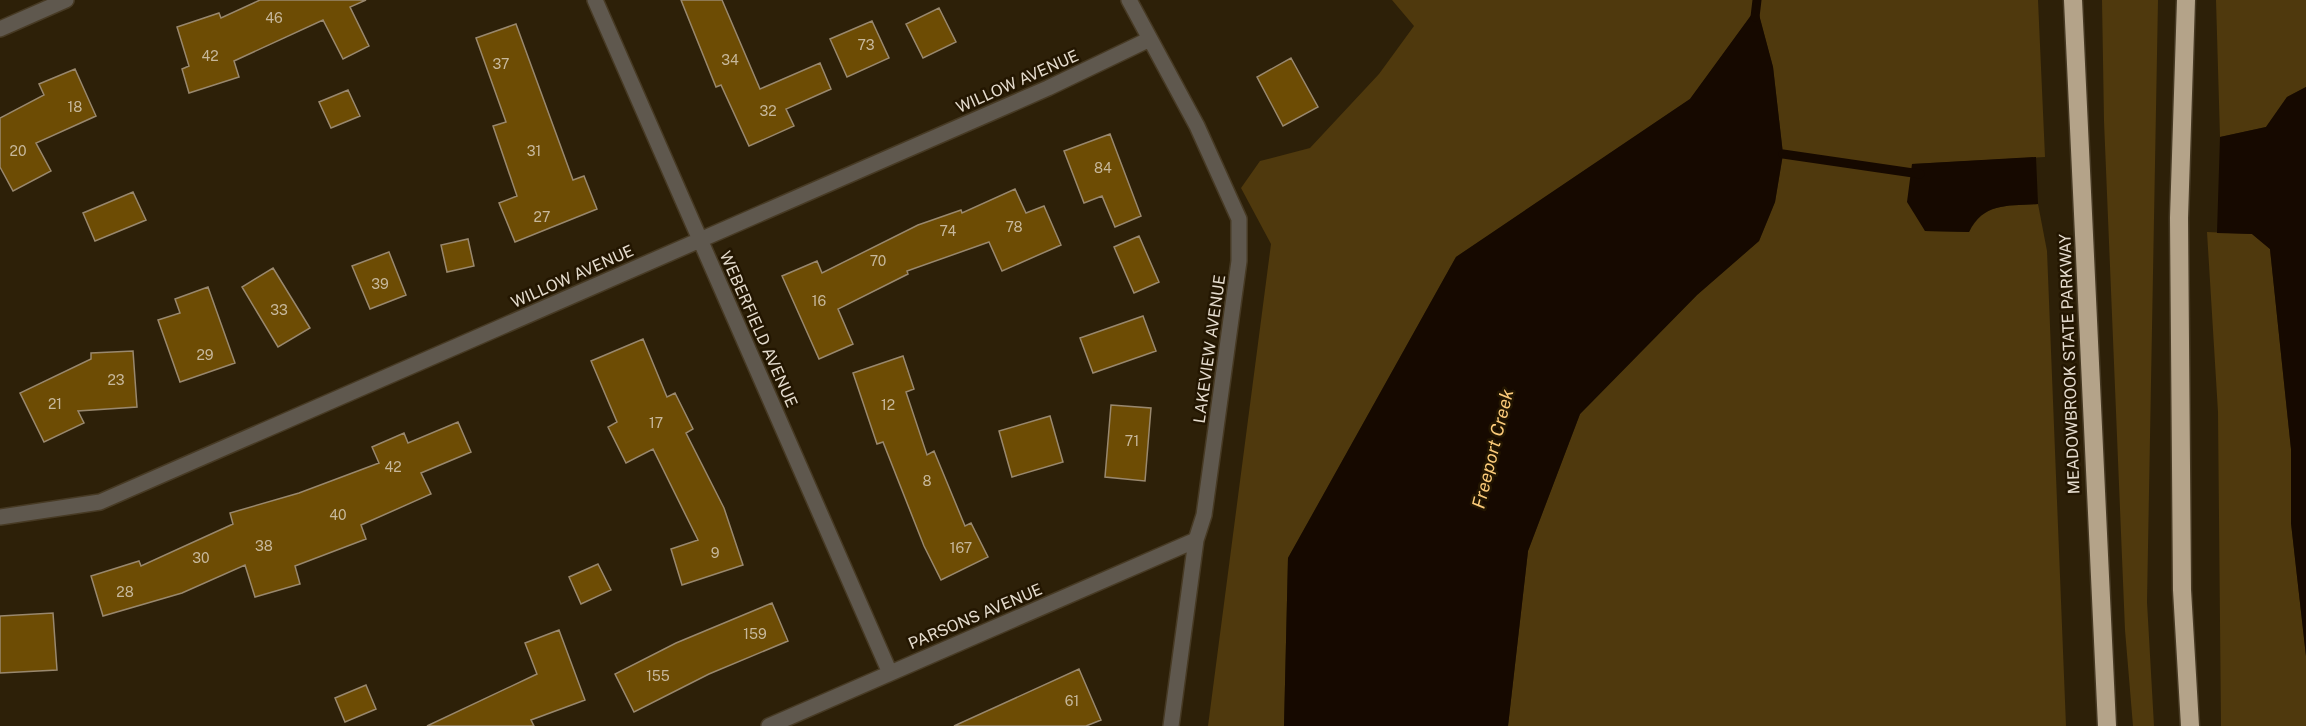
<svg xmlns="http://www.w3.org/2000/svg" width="2306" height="726" font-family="'Public Sans',sans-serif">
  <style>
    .green { fill: #4f390d }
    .water { fill: #160900 }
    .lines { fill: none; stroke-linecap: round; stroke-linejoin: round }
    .stream { stroke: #160900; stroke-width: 9 }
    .building { fill: #6d4c04; stroke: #99886e; stroke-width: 1.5 }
    .minor-casing { stroke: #473a24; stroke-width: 18 }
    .motorway-casing { stroke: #473a24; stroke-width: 21 }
    .minor { stroke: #5f584e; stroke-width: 15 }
    .motorway { stroke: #b4a389; stroke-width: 18 }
    .labels { text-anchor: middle; stroke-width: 5; stroke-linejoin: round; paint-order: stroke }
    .number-label { font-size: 14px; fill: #c7b89c }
    .street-label { font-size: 16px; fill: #e5dcce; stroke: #231601 }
    .water-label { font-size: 18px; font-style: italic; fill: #fccb7a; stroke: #231601 }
  </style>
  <rect width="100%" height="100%" fill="#2d2008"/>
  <!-- green -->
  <path class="green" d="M1392,0H2038L2045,157L1912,164L1925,231L1969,232C1984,202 2008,206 2038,204L2047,251L2066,726H1508L1528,551L1580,414L1697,295L1759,241L1775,202L1783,154L1773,67L1757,8L1690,99L1456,257L1288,558L1284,726H1208L1271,244L1241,188L1260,161L1310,148L1379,74L1414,26Z
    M2102,0H2158L2147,602L2154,726H2133L2125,630L2104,121Z
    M2216,0H2306V87L2287,97L2266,127L2220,137Z
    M2207,232L2252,234L2270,249L2291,449V523L2306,656V726H2221L2218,412Z"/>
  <!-- water -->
  <path class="water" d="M1757,7L1773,67L1783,154L1775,202L1759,241L1697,295L1580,414L1528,551L1508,726H1284L1288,558L1456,257L1690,99Z
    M2306,87V656L2291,523V449L2270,249L2252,234L2217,233L2220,137L2266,127L2287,97Z
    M2036,157L2038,204C2009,206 1983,202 1969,232L1925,231L1907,202L1912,164Z"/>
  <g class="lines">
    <!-- stream -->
    <path class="stream" d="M1755,17L1757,0
      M1783,154L1920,174"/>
  </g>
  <!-- building -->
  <path class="building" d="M260,0H366L350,7L369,46L343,59L323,20L234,61L239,77L189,93L182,69L189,66L177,27L219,13L221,18Z
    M681,0H722L760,89L820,63L831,89L786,109L794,126L749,146L721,85L716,87Z
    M939,8L956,42L923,58L906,24Z
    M872,21L889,58L847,77L830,39Z
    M516,24L573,180L584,176L597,209L515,242L499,203L517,196L493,126L506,122L476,38Z
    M1291,58L1318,107L1283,126L1257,77Z
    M75,69L96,116L36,143L51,171L13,191L0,167V118L44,95L39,84Z
    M348,90L360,116L331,128L319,102Z
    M1110,134L1141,216L1115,227L1102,196L1084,203L1064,151Z
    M1015,189L1026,213L1044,206L1061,245L1002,271L989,242L907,271L908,274L838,309L853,344L819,359L782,276L817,261L822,273L918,225L961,210L962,213Z
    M133,192L146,220L95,241L83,213Z
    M1139,236L1159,282L1134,293L1114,247Z
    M468,239L474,266L447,272L441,245Z
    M389,252L406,295L370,309L352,266Z
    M273,268L310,328L278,347L242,287Z
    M208,287L235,363L180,382L158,320L180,313L175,299Z
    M1143,316L1156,351L1093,373L1080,338Z
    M643,339L667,397L675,393L693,429L686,433L724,508L743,565L682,585L671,549L698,540L653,449L626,463L608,427L617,422L591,361Z
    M133,351L137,407L78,411L84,423L44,442L20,393L91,359V353Z
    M903,356L914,389L906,392L927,455L934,451L965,526L971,523L988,557L941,580L924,546L883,442L877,444L853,373Z
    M1111,405L1151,408L1145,481L1105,477Z
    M1050,416L1063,462L1012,477L999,431Z
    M458,422L471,452L421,473L431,494L361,525L366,539L295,566L300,584L255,597L245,565L182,593L103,616L91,576L139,561L141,566L233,524L230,513L299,493L379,463L372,447L404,433L408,443Z
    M598,564L611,590L581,604L569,577Z
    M772,603L788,641L709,674L634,712L615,674L676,643Z
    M53,613L57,670L0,673V616Z
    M559,630L585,700L531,720L534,726H427L537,674L525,643Z
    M1079,669L1101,720L1086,726H954Z
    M366,685L376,709L345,722L335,698Z"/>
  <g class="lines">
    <defs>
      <path id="minor" d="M595,0L890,673
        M1129,0L1197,126L1239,219V261L1204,515L1196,540L1171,726
        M0,29L66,0
        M0,517L100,502L1048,88L1150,39
        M769,726L1196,540"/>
      <path id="motorway" d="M2073,0L2107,726
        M2186,0L2179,218L2182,590L2190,726"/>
    </defs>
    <!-- minor casing -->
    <use href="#minor" class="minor-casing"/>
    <!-- motorway casing -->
    <use href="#motorway" class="motorway-casing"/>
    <!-- minor -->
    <use href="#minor" class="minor"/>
    <!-- motorway -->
    <use href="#motorway" class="motorway"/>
  </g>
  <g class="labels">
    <!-- number labels -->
    <g class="number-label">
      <text x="274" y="23">46</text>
      <text x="866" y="50">73</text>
      <text x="210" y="61">42</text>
      <text x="730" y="65">34</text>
      <text x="501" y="69">37</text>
      <text x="75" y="112">18</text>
      <text x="768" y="116">32</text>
      <text x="18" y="156">20</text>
      <text x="534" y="156">31</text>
      <text x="1103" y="173">84</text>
      <text x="542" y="222">27</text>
      <text x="1014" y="232">78</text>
      <text x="948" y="236">74</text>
      <text x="878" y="266">70</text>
      <text x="380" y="289">39</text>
      <text x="819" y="306">16</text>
      <text x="279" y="315">33</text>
      <text x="205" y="360">29</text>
      <text x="116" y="385">23</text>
      <text x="55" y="409">21</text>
      <text x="888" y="410">12</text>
      <text x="656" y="428">17</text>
      <text x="1132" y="446">71</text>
      <text x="393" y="472">42</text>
      <text x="927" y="486">8</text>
      <text x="338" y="520">40</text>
      <text x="264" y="551">38</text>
      <text x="961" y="553">167</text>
      <text x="715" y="558">9</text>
      <text x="201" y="563">30</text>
      <text x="125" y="597">28</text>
      <text x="755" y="639">159</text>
      <text x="658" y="681">155</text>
      <text x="1072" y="706">61</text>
    </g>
    <!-- street labels -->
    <g class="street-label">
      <text transform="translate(1017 81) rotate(-24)" y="6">WILLOW AVENUE</text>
      <text transform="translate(572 276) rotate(-24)" y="6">WILLOW AVENUE</text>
      <text transform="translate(759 329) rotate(66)" y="6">WEBERFIELD AVENUE</text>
      <text transform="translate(1209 349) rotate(-82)" y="6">LAKEVIEW AVENUE</text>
      <text transform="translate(2069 364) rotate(-92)" y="6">MEADOWBROOK STATE PARKWAY</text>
      <text transform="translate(975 616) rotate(-23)" y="6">PARSONS AVENUE</text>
    </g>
    <!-- water labels -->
    <g class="water-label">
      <text transform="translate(1493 449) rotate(-76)" y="6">Freeport Creek</text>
    </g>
  </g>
</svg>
